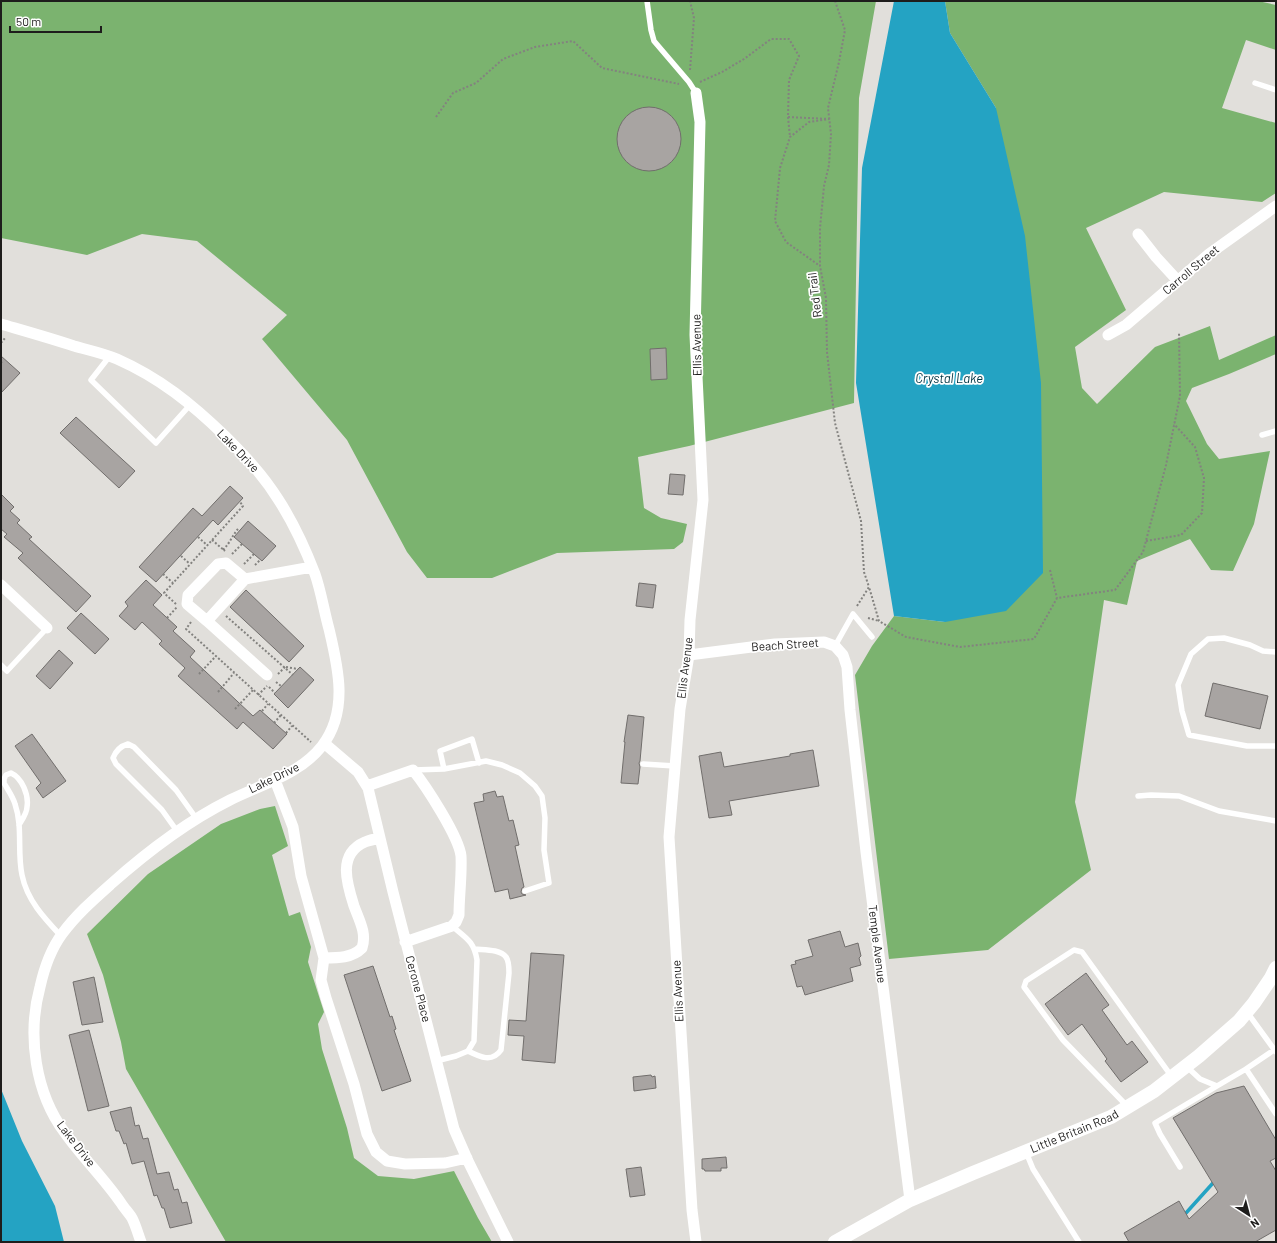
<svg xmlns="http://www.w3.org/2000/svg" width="1277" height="1243" font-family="Barlow,sans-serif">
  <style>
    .forest { fill: #7bb36f }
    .water { fill: #24a3c3 }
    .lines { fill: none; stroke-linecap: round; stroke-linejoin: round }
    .stream { stroke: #24a3c3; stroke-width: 3.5 }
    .building { fill: #a8a4a2; stroke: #716e6c }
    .path { stroke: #83827f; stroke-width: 2; stroke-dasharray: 2 2; stroke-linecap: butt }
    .service { stroke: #fff; stroke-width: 5.5 }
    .minor { stroke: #fff; stroke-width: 11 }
    .tertiary { stroke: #fff; stroke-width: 14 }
    .labels { text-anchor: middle; stroke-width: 3.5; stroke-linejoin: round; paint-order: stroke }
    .street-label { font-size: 12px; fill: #1e1d1c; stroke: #fff }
    .water-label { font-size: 13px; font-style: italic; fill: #003644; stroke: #fff }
  </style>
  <rect width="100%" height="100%" fill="#e1dfdb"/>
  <!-- forest -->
  <path class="forest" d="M1,1H876L859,98L854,403L689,446L638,457L644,508L661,518L687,524L683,542L674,549L557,553L492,578H427L407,552L347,440L262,339L287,315L197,241L142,234L87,255L1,238Z
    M945,1H1258L1276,5V50L1246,40L1222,108L1276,123V193L1262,202L1164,192L1086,228L1126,310L1075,347L1082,388L1097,404L1155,347L1210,326L1219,360L1276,335V354L1229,374L1192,388L1186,401L1207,444L1219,459L1270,451L1254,524L1233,571L1211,570L1190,539L1137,561L1127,605L1104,600L1075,802L1091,870L988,950L889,959L855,675L872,646L894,616L945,622L996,108L950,33Z
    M275,806L288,846L272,855L289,916L300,912L311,947L308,962L324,1012L318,1024L322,1049L347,1128L354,1158L378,1176L414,1179L454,1171L478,1218L492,1242H226L126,1069L121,1042L103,975L87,934L148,874L221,824L260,809Z"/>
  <!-- water -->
  <path class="water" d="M894,1H945L950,33L996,108L1025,236L1041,383L1043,573L1006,611L945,622L894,616L856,383L862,168Z
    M1,1089L22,1141L55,1206L64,1242H1Z"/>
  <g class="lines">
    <!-- stream -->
    <path class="stream" d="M1186,1213L1213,1183"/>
  </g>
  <!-- building -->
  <path class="building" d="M617 139a32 32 0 1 1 64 0a32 32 0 1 1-64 0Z
    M666,348L667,379L651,380L650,349Z
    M1,356L20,373L1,393Z
    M76,417L135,471L119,488L60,433Z
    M670,474L685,475L683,495L668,494Z
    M230,486L243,498L218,525L213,520L156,582L139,567L193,508L202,516Z
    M1,494L14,507L10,511L20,520L17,523L32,537L29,539L91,596L76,612L18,558L23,553L4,537L7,534L1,529Z
    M248,521L276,546L262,561L234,537Z
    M146,580L162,595L153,605L177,627L173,631L195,651L190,657L253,716L260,710L287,734L273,749L243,722L237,729L178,676L185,668L159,644L162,641L142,622L135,630L119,616L128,606L125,602Z
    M639,583L656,585L653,608L636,606Z
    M246,590L304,646L289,662L230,607Z
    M81,613L109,639L95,654L67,628Z
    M59,650L73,663L50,689L36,676Z
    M300,667L314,680L288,708L274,694Z
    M1213,683L1268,696L1260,729L1205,716Z
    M628,715L644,717L640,761L639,763L640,767L638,784L621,783L625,742H624Z
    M32,734L66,781L43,798L36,788L41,783L15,746Z
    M813,750L819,786L729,801L732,815L709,818L699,756L721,752L724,767L790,756V754Z
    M495,791L497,797L503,796L509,821L513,820L519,845L515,846L524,887L522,888L521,892L522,894L526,895L510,899L508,889L495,892L474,803L484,801L483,794Z
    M840,931L845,947L858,943L861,956L859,958L861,965L850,968L853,981L805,995L802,986L797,987L791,965L796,964L795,961L813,956L808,940Z
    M531,953L564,955L555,1063L522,1060L524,1036L508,1035L509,1020L526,1021Z
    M373,966L390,1017L392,1016L396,1029L394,1030L411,1081L382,1091L344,975Z
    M1086,973L1109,1005L1102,1010L1127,1045L1132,1041L1148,1062L1121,1082L1105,1061L1107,1059L1082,1024L1068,1035L1045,1004Z
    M94,977L103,1022L82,1025L73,982Z
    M89,1030L109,1106L88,1111L69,1035Z
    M651,1075L652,1077L655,1076L656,1088L634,1091L633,1077Z
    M1244,1086L1276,1140V1158L1270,1161L1276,1171V1230L1255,1242H1129L1124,1233L1179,1201L1189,1219L1218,1192L1173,1118L1216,1093Z
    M131,1107L135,1126L139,1125L143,1139L148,1138L157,1174L169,1172L174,1190L178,1189L182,1203L187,1202L192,1223L170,1228L164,1208H162L157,1195L154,1196L144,1161L132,1164L126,1143L124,1144L119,1131H116L110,1112Z
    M726,1157L727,1168H721V1171H705L704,1169H702V1159Z
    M641,1167L645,1195L630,1197L626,1169Z"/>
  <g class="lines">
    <!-- path -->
    <path class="path" d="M835,1L845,30L839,62L828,108L831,134L829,165L824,186L820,228V266L826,298L827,352L835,423L861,521L864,572L869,587
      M690,70L694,18L690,1
      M700,82L722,72L744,59L771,39H789L799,56L789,80L788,117L790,137
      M436,117L453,93L476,83L503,59L535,47L573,41L602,68L679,84
      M788,117L829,119L809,122L790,137L780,168L775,221L786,242L820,266
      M1,343L5,338
      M1,362L2,363
      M198,537L207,545
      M212,540L225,551
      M1146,541L1181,535L1202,513L1204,478L1195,447L1174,424
      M223,550C230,543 232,536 238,529
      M232,554L242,544
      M181,556L190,564
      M244,564L254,554
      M255,565L260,560
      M1050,570L1057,598
      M163,574L173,583
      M176,604L164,593L243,506L240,502
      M857,606L869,587L879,621L906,637L960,647L1034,639L1057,598L1115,590L1143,552L1166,465L1180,396L1179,332
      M226,616L293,675
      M167,618L177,607
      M868,618L879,621
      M191,622L186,629L311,742
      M286,667L298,669
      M199,674L216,656
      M278,674L285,667
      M276,682L281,686
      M269,687L275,693
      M218,692L234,673
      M258,695L267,686
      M235,709L253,690
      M262,711L268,704
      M274,723L281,715
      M286,733L292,726"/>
    <!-- service -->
    <path class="service" d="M647,1L651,30L654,41L689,82L696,93
      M1255,83L1276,90
      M109,357L91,380L156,443L190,405
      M1262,435L1276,431
      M835,646L853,614L872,637
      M1276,652L1263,651L1250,645L1224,638L1208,639L1191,654L1178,685L1182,711L1189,735L1247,746H1276
      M1,665L7,671L47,628
      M643,764L675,766
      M444,769L440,751L472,739L479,763
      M413,770L444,769L486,761L502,765L520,773L535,786L542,796L545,818L544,850L549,883L525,891
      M1138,796L1151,795L1179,796L1219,811L1276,821
      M19,825C22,820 27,813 27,807C29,795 22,778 11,773L6,775L4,779V783C8,790 13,797 15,804C23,827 17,852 22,875C27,900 44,918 61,936
      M177,831L162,810L116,764L113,758C116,750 121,746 128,744L134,747L176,790L196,818
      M1247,1012L1276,1052
      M1274,1050L1246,1069L1276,1114
      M468,1051C480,1057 492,1063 501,1050L509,973C509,968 509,961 506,957C500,949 484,950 475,949
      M436,1061L456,1056L468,1051L474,1041L477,960C474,941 466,938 452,926
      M1186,1066L1200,1079L1217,1086L1246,1069
      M1128,1107L1063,1040L1024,987L1026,981L1074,950L1082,952L1172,1077
      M1026,1152L1033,1169L1079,1242
      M1180,1167L1160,1134L1155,1123L1217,1086"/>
    <!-- minor -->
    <path class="minor" d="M1138,234L1156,257L1178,281
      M1,324C25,331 50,338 74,346C88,350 103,353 117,359C160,378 192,404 225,436C245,456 263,475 278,499C293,522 305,548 315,574C321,591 324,611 329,629C338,667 349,711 322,746C299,775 262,784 230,800C186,822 148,851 111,884C93,900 76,915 62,934C51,949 44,969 40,987C27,1035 35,1093 65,1133C82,1157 104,1178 121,1203C124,1208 129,1213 132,1218C136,1226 138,1234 141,1242
      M1108,335L1126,325L1209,254L1276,206
      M1,585L47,628
      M207,621L187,604L188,595L218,564L226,563L245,579
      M689,655L775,644L824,642L835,646L843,655L847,667L850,710L866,852L910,1200
      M267,675L207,621L245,579L312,567
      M324,743L358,772L368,788L393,892L454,1129L468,1161L508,1242
      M275,780L293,827L301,876L324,958L321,980L326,998L354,1084L367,1134L376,1152L387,1161L405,1164L445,1163L467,1158
      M367,786L413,770C426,786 459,837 461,856C462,875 459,896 459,915L456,922L452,926L405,942
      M324,958C338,958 352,958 362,948C367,933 359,920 354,906C347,884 337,854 365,842C370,840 375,839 380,838
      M696,1242L692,1210L669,837L680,709L689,655L690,620L703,500L695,335L700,122L696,93"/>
    <!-- tertiary -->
    <path class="tertiary" id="s1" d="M835,1242L910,1200L973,1173L1111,1117L1154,1091L1199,1056L1239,1021L1254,1003L1271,978L1276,968"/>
  </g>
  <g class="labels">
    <!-- street labels -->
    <g class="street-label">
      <text transform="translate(1191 270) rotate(-40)" y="4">Carroll Street</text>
      <text transform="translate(815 295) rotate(-97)" y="4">Red Trail</text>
      <text transform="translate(697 345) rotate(-91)" y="4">Ellis Avenue</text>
      <text transform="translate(238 451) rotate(46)" y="4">Lake Drive</text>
      <text transform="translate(785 645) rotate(-4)" y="4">Beach Street</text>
      <text transform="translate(685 668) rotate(-83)" y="4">Ellis Avenue</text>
      <text transform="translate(274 778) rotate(-26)" y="4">Lake Drive</text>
      <text transform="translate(877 944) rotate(83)" y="4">Temple Avenue</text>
      <text transform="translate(418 989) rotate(75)" y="4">Cerone Place</text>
      <text transform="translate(678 991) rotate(-93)" y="4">Ellis Avenue</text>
      <text dy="4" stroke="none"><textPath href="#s1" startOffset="264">Little Britain Road</textPath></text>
      <text transform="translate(76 1144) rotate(52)" y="4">Lake Drive</text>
    </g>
    <!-- water labels -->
    <g class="water-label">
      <text x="949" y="383">Crystal Lake</text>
    </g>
  </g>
  <!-- border -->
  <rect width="1277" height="1243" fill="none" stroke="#1e1d1c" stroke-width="4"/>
  <!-- north arrow -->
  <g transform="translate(1249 1215) rotate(144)" stroke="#ffffff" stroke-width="3" paint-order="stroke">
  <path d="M0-3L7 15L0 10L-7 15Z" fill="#1e1d1c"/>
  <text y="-6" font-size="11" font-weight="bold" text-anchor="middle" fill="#1e1d1c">N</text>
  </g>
  <!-- scale -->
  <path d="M10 26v6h91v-6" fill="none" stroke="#1e1d1c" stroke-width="2"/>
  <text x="16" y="26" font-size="12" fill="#1e1d1c" stroke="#ffffff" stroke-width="3" paint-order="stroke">50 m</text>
</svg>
